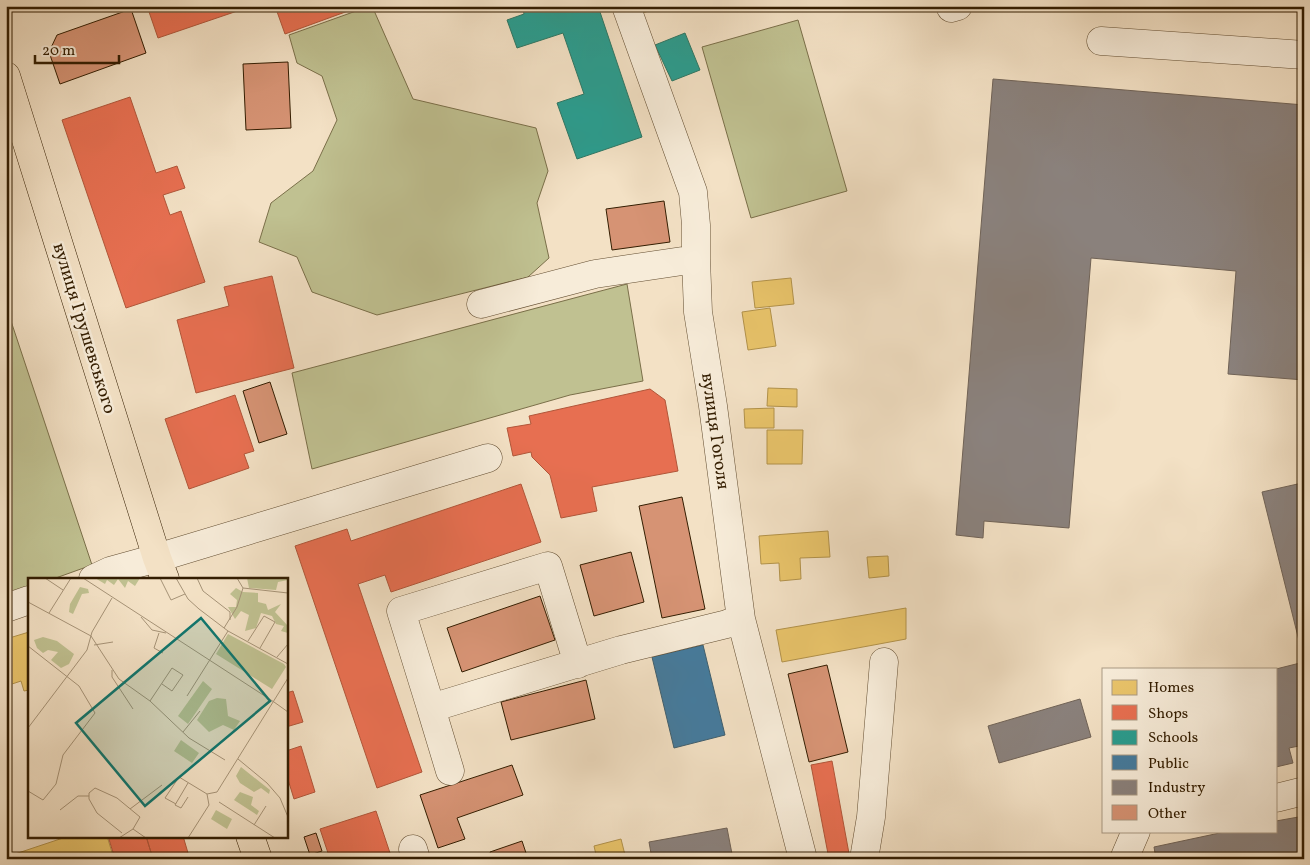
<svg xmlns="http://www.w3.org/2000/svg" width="1310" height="865" font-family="Vollkorn,serif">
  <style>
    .green { fill: #c0c191; stroke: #7a6f49 }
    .homes { fill: #e9c46a; stroke: #b2924a }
    .shops { fill: #e76f51; stroke: #b15639 }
    .schools { fill: #2a9d8f; stroke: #2d7764 }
    .public { fill: #457b9d; stroke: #405f6e }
    .industry { fill: #8a817c; stroke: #706357 }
    .building { fill: #d69374; stroke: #331d01 }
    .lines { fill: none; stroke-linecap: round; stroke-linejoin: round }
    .minor-casing { stroke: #634e32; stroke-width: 29 }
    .major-casing { stroke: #331d01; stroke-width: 29 }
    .minor { stroke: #f7ecd9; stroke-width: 28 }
    .major { stroke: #f3e1c5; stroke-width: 28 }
    .labels { text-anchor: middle; stroke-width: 5; stroke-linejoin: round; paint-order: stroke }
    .street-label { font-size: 18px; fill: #331d01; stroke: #f7ecd9 }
    .inset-road { fill: none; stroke: #a69377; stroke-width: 1 }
    .view { fill: #0f766e; fill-opacity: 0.15; stroke: #0f766e; stroke-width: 2.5 }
    .inset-edge { fill: none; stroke: #331d01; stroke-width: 2.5 }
  </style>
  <rect width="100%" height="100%" fill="#f3e1c5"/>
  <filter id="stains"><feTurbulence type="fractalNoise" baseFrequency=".004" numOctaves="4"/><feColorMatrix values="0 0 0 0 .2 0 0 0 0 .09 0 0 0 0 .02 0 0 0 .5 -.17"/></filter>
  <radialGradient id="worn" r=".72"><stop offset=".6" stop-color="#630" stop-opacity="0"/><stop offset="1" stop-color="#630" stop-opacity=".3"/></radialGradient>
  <!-- green -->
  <path class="green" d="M370,6H372L413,99L536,128L548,171L537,203L549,258L528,277L377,315L312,292L297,257L259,242L271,203L313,171L337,120L322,76L297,63L289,35Z
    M798,20L847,191L751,218L702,47Z
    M627,284L643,381L570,395L312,469L292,373Z
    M6,306L92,565L53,579H29V587L6,595Z"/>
  <!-- homes -->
  <path class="homes" d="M640,6H662L643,13Z
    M791,278L794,304L755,308L752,282Z
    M770,308L776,346L748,350L742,312Z
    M768,388L797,389V407L767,406Z
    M774,408V428H745L744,409Z
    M767,430H803L802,464H767Z
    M828,531L830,557L800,558L801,579L780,581L779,563L761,564L759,536Z
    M888,556L889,576L869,578L867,557Z
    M906,608V639L782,662L776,630Z
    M29,632V690L24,691L21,681L6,686V639Z
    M69,836H107L114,859H6V857Z
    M621,839L626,859H597L594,846Z"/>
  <!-- shops -->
  <path class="shops" d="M147,6H252L158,38Z
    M275,6H359V7L285,34Z
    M130,97L156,173L177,166L185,188L163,195L170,215L181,211L205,282L126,308L62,120Z
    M272,276L294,368L196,393L177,320L229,306L224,287Z
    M650,389L665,400L678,471L592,487L597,511L561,518L550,475L532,457L531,452L513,456L507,428L531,424L529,416Z
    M235,395L254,451L244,454L249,468L189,489L165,419Z
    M521,484L541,542L391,592L385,575L358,584L422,772L377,788L295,546L347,529L351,541Z
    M293,691L303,722L286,727V693Z
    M301,746L315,792L294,799L286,773V751Z
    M832,761L850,859H829L811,765Z
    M376,811L392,859H330L320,829Z
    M108,836H146L153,859H115Z
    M146,836H183L188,853L168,859H153Z"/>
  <!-- schools -->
  <path class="schools" d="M522,6H598L642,137L577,159L557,103L584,94L563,33L517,48L507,20L524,14Z
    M685,33L700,70L672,81L655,45Z"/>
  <!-- public -->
  <path class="public" d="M703,645L725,735L674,748L652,657Z"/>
  <!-- industry -->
  <path class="industry" d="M993,79L1304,105V380L1228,374L1236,271L1091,258L1069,528L984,521L983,538L956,535Z
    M1302,483L1304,490V661L1262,492Z
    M1304,662V745L1289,748L1293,763L1276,767V669Z
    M1080,699L1091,737L999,763L988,726Z
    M1304,816V859H1156L1154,847L1229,831H1276V821Z
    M727,828L733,859H652L649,842Z"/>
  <!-- building -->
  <path class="building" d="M131,9L146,53L60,84L49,52L57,35Z
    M288,62L291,128L246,130L243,64Z
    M664,201L670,242L612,250L606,209Z
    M270,382L287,434L259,443L243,391Z
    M682,497L705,609L662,618L639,506Z
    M631,552L644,602L594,616L580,565Z
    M540,596L555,640L462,672L447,628Z
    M827,665L848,752L809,762L788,674Z
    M586,680L595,719L511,740L501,702Z
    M512,765L523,795L457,818L465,839L438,848L420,795Z
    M316,833L322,851L310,855L304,837Z
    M522,841L528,859H492L490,852Z"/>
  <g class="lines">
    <defs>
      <path id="minor" d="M626,6L693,192L696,225V259L698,312L713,406L741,619L803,859
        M950,6L951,8L958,6
        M1101,41L1304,55
        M481,304L595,274L696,259
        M93,579L110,571L157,558L488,458
        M6,608L29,600
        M578,664L548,566L401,611L431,708L621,650L727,624L741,619
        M431,708L450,771
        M1276,798L1304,791
        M413,849L416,859
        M864,859L871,817L884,662
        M1124,859L1136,831"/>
      <path id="major" d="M6,76L157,558L165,579
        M250,836L258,859"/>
    </defs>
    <!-- minor casing -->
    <use href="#minor" class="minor-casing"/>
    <!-- major casing -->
    <use href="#major" class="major-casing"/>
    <!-- minor -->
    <use href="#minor" class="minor"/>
    <!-- major -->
    <use href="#major" class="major"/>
  </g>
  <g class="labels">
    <!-- street labels -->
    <g class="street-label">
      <text transform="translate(85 328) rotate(73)" y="6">вулиця Грушевського</text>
      <text transform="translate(716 431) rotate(82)" y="6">вулиця Гоголя</text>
    </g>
  </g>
  <!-- overview -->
  <g transform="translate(28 578)">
    <rect width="260" height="260" fill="#f3e1c5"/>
    <path d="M67,0H112L107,8L100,3L97,10L90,1L86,7L79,2L77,6ZM219,0H260V2L250,4L248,12L221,10ZM52,9L60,11L61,15L54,16L45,36L41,34L42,26ZM208,10L215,14L230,15V24L238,26L240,32L253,26L247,34L260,48V55L253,53L256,48L248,46L244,38L233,35L228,50L217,53L221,37L213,33L207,41L200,29H208L209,22L202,16ZM200,56L256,86L258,89L244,111L188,76ZM15,59L29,63L46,76L41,86L33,90L23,82L30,74L20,72L15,75L9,70L6,62ZM175,103L184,111L160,146L150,138ZM189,120L198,121L200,138L212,143L206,152L195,147L181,154L169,142L181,123ZM153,162L171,175L164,185L146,173ZM213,189L242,212L241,216L233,210L226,214L212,205L208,198ZM212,214L225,219L223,227L231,233L229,237L206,222ZM188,232L204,241L199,251L183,241Z" fill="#c0c191"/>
    <path class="inset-road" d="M17,0L35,12M55,0L246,124M132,0L143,22L157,16M148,0L160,21L171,31L200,53L260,86M169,0L175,13L202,34V42M209,0L215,10L260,15M0,24L63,58L91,101L122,123L161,160L197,182M21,35L43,0M113,39L124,52L138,55M196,50L209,29L215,10M131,55L126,70L135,75M220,63L236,38L247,44L232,70M66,67L85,64M0,68L51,108L67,135L35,177L28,206L15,222L0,213M249,79L260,66M84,92V99L105,131M159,118L200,53M122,123L144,90L155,97L144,113L134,106M246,124L260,134M0,150L59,72L64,54L84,20M155,154L172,133M210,181L239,205L252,220L260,239M160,205L147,227L153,230L160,219M189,214L260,100M191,224L247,260M148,226L137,220L151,199L179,216M181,227L179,216L189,214M102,231L134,207M32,232L50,218H61M226,247L238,228M94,255L69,235L61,221V215L67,210L89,220L112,239L105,251M91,260L105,251L118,260M160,260L181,227"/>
    <path class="view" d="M173,40L242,123L117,228L48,145Z"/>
    <rect width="260" height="260" class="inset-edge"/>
  </g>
  <!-- margin -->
  <rect width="1310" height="865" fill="none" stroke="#f3e1c5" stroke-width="25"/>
  <rect x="8" y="8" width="1295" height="850" fill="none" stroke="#331d01" stroke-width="2.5"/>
  <rect x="12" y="12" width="1285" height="840" fill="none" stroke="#331d01"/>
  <!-- legend -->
  <rect x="1102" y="668" width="175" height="165" fill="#f7ecd9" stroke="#a99983"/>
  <rect x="1112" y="680" width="25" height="15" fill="#e9c46a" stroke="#a99983"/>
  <text x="1148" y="692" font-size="15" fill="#331d01">Homes</text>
  <rect x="1112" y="705" width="25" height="15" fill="#e76f51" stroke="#a99983"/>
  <text x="1148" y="718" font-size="15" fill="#331d01">Shops</text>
  <rect x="1112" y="730" width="25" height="15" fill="#2a9d8f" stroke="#a99983"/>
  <text x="1148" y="742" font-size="15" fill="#331d01">Schools</text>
  <rect x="1112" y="755" width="25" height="15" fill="#457b9d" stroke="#a99983"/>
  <text x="1148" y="768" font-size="15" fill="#331d01">Public</text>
  <rect x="1112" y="780" width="25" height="15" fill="#8a817c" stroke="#a99983"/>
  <text x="1148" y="792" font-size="15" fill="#331d01">Industry</text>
  <rect x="1112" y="805" width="25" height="15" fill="#d69374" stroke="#a99983"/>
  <text x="1148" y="818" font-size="15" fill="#331d01">Other</text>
  <!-- scale -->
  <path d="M35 55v8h84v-8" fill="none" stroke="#331d01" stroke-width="2.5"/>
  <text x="42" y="55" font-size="15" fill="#331d01" stroke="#f7ecd9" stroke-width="4" paint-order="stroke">20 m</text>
  <rect width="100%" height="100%" filter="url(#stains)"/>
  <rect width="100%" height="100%" fill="url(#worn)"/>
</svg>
